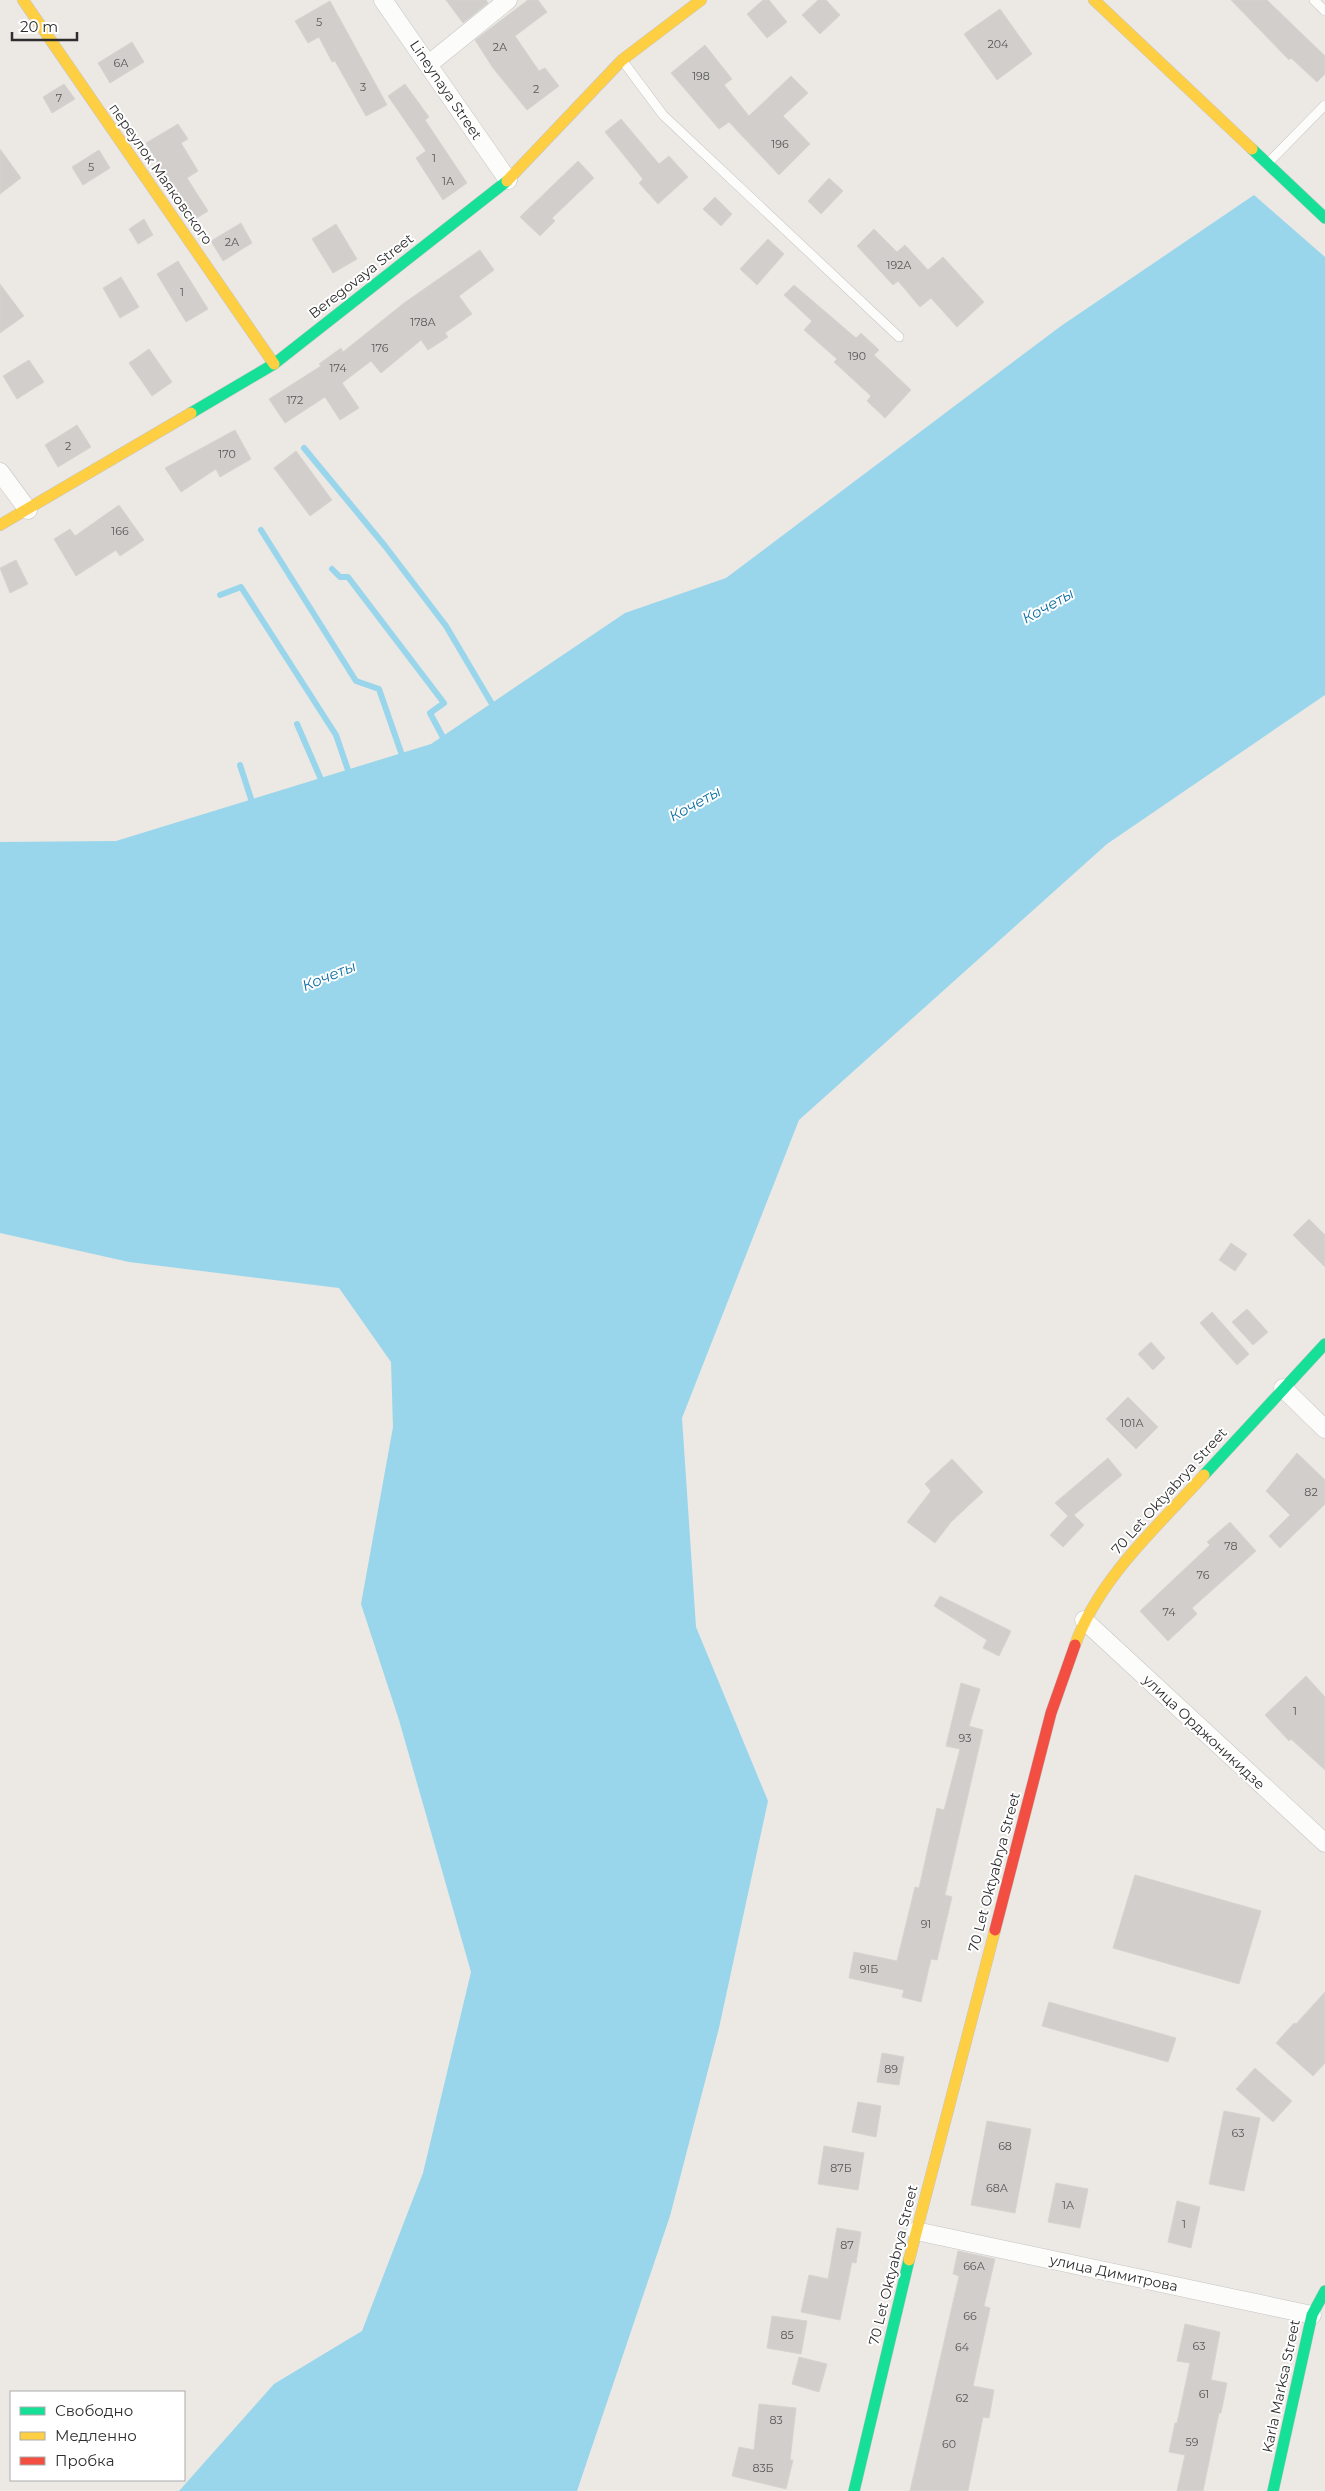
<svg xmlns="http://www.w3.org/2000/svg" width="1325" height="2491" font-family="Montserrat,sans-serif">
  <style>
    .water { fill: #99d6ec }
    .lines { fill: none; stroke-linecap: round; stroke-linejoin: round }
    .stream { stroke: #99d6ec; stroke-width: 6 }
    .building { fill: #d1cecb; stroke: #d7d4d0 }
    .lane-casing { stroke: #c5c4c5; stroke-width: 10 }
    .street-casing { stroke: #c5c4c5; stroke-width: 19 }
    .fast-casing { stroke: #c5c4c5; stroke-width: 12 }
    .slow-casing { stroke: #c5c4c5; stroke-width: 12 }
    .jam-casing { stroke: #c5c4c5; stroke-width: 12 }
    .lane { stroke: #fcfcfb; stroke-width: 9 }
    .street { stroke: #fcfcfb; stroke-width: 18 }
    .fast { stroke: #16e098; stroke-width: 11 }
    .slow { stroke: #ffcf43; stroke-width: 11 }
    .jam { stroke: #f24e42; stroke-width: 11 }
    .labels { text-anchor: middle; stroke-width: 4; stroke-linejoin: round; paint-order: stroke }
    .number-label { font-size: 11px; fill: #585857 }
    .street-label { font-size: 14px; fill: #2e2e2e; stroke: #fff }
    .water-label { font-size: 15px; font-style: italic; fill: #0d6fa3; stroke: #fff }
  </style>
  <rect width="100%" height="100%" fill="#ece8e4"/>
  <!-- water -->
  <path class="water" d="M1254,195L1325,257V695L1107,844L799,1120L682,1418L696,1627L768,1801L719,2028L670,2216L577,2491H179L274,2384L362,2331L423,2173L471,1972L399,1720L361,1604L393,1427L391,1362L339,1288L129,1262L0,1233V842L116,841L431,744L625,613L726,578L1061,326Z"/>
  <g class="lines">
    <!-- stream -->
    <path class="stream" d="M304,448L385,546L446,626L495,709
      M261,530L356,681L379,689L404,761
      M332,569L340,577H348L444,703L430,713L446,743
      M220,595L241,587L336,735L350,776
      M297,724L323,784
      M240,765L253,805"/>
  </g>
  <!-- building -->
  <path class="building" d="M446,0H486L488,3L463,23Z
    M528,0H538L547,12L515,36L539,71L545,68L559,86L527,110L493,68L475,40Z
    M763,0H769L787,22L767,38L747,14Z
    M818,0H826L840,15L820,34L802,15Z
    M1231,0H1267L1325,56V74L1317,82L1291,58L1289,60Z
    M330,1L387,105L366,116L335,61L332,62L319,37L308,43L295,21Z
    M1000,9L1032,54L997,80L964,34Z
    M132,42L144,62L110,83L98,63Z
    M705,45L732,79L724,85L749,116L791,76L808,93L783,116L810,144L779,175L729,122L719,129L671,73Z
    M64,84L75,99L52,113L43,97Z
    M405,84L429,117L425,120L467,183L443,200L416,158L426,151L388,96Z
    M621,119L659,164L669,156L688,177L658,204L639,183L643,179L605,132Z
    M178,124L188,139L181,143L198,171L187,178L208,211L192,221L146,143Z
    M0,149L21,178L0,194Z
    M99,150L110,168L83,185L72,167Z
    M578,161L594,178L552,218L555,221L540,236L520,217Z
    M829,178L843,191L821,214L808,201Z
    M715,197L732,214L721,226L703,209Z
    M144,219L153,235L138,244L129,229Z
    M241,223L252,243L223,261L211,241Z
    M336,224L357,259L333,273L312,239Z
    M874,229L897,252L905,245L928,270L943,257L984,302L957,327L931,298L920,307L898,281L893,285L857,246Z
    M768,239L784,254L757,285L740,269Z
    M480,250L494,270L459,296L472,314L445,333L448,337L428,350L421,340L381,373L371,361L342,383L359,408L340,420L325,397L285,423L269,399L321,366L319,364L341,348L343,352L404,303Z
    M178,261L208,309L186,322L157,274Z
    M121,277L139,307L120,318L103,288Z
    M0,284L24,316L0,333Z
    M794,285L856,338L861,333L879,350L874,355L911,390L885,418L867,401L871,396L834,362L837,359L804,330L812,321L784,295Z
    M149,349L172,382L152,396L129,363Z
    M29,360L44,382L17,399L3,376Z
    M77,425L91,447L58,467L45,445Z
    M235,430L251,459L220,477L216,469L181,492L165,468Z
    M296,451L332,500L310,516L274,468Z
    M119,505L144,540L120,556L116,550L76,576L54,539L70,529L75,536Z
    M16,560L28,584L10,593L0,568Z
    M1309,1219L1325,1235V1267L1293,1235Z
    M1231,1243L1247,1254L1235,1271L1219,1260Z
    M1247,1309L1268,1332L1253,1345L1232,1322Z
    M1212,1312L1249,1354L1237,1365L1200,1323Z
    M1151,1342L1165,1358L1153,1370L1138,1354Z
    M1128,1397L1158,1427L1136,1449L1106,1419Z
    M1297,1453L1325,1480V1504L1280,1548L1269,1536L1290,1515L1266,1491Z
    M1108,1458L1122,1475L1074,1515L1084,1525L1063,1547L1050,1535L1068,1516L1055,1503Z
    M952,1459L983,1492L951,1522L935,1543L907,1522L931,1491L925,1484Z
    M1230,1522L1256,1551L1192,1608L1197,1614L1168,1641L1140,1611L1210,1545L1207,1542Z
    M940,1596L1011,1631L999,1656L983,1648L987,1640L934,1606Z
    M1306,1676L1325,1697V1770L1291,1739L1289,1741L1265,1715Z
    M961,1683L980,1689L969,1726L983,1730L945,1895L952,1897L937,1960L931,1959L921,2002L902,1997L904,1990L849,1978L854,1952L897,1961L915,1887L919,1888L937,1808L944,1810L960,1749L946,1746Z
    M1135,1875L1261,1911L1239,1984L1113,1948Z
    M1325,1992V2063L1313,2076L1276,2043L1294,2023L1296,2024Z
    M1049,2002L1176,2038L1168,2062L1042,2026Z
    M882,2053L904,2057L899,2085L877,2082Z
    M1255,2068L1292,2101L1273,2122L1236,2089Z
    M858,2102L881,2106L876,2137L852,2132Z
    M1224,2111L1260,2118L1244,2191L1209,2184Z
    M987,2121L1031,2129L1015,2213L971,2205Z
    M824,2146L864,2153L858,2190L818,2184Z
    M1056,2183L1088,2189L1080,2228L1048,2222Z
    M1177,2201L1200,2207L1191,2248L1168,2242Z
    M837,2228L861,2232L856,2263L852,2262L840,2320L801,2312L809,2275L828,2279Z
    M958,2251L995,2259L984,2306L990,2308L973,2386L994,2390L989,2418L983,2417L968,2491H910L959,2276L953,2274Z
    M772,2316L807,2321L801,2354L767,2348Z
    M1185,2324L1220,2332L1211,2380L1227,2383L1221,2413H1219L1203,2491H1177L1185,2455L1169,2452L1175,2423H1177L1190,2363L1177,2361Z
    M799,2357L827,2364L819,2392L792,2384Z
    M759,2404L796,2408L790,2460H793L786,2489L732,2476L739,2447L754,2450Z"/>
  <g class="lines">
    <defs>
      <path id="lane" d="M1314,0L1325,11
        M622,60L663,115L899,337
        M1267,164L1325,105"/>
      <path id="street" d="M383,0L508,180
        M429,64L508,0
        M0,472L28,510
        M1283,1388L1325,1429
        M1084,1620L1325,1843
        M916,2231L1312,2315"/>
      <path id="fast" d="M1252,149L1325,218
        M191,413L274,364L507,181
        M1204,1475L1325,1344
        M854,2491L909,2260
        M1273,2491L1312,2315L1325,2291"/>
      <path id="slow" d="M23,0L274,364
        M1094,0L1252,149
        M507,181L622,60L701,0
        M0,525L191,413
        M1075,1645C1099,1578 1157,1527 1204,1475
        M909,2260L995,1930"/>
      <path id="jam" d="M995,1930L1051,1713L1075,1645"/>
    </defs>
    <!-- lane casing -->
    <use href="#lane" class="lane-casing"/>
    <!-- street casing -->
    <use href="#street" class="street-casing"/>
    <!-- fast casing -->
    <use href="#fast" class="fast-casing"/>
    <!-- slow casing -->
    <use href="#slow" class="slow-casing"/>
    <!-- jam casing -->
    <use href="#jam" class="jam-casing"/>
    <!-- lane -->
    <use href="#lane" class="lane"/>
    <!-- street -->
    <use href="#street" class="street"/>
    <!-- fast -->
    <use href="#fast" class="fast"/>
    <!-- slow -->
    <use href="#slow" class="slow"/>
    <!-- jam -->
    <use href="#jam" class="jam"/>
  </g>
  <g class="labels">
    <!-- number labels -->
    <g class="number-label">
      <text x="319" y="26">5</text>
      <text x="998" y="48">204</text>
      <text x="500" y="51">2А</text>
      <text x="121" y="67">6А</text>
      <text x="701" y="80">198</text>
      <text x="363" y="91">3</text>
      <text x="536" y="93">2</text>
      <text x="59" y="102">7</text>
      <text x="780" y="148">196</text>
      <text x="434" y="162">1</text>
      <text x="91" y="171">5</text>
      <text x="448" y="185">1А</text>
      <text x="232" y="246">2А</text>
      <text x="899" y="269">192А</text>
      <text x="182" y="296">1</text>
      <text x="423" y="326">178А</text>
      <text x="380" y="352">176</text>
      <text x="857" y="360">190</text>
      <text x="338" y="372">174</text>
      <text x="295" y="404">172</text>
      <text x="68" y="450">2</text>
      <text x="227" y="458">170</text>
      <text x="120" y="535">166</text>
      <text x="1132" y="1427">101А</text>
      <text x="1311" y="1496">82</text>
      <text x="1231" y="1550">78</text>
      <text x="1203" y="1579">76</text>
      <text x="1169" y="1616">74</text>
      <text x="1295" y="1715">1</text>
      <text x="965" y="1742">93</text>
      <text x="926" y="1928">91</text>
      <text x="869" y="1973">91Б</text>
      <text x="891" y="2073">89</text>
      <text x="1238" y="2137">63</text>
      <text x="1005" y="2150">68</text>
      <text x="841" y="2172">87Б</text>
      <text x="997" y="2192">68А</text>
      <text x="1068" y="2209">1А</text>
      <text x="1184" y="2228">1</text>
      <text x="847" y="2249">87</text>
      <text x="974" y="2270">66А</text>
      <text x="970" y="2320">66</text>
      <text x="787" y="2339">85</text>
      <text x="1199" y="2350">63</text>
      <text x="962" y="2351">64</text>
      <text x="1204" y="2398">61</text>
      <text x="962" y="2402">62</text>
      <text x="776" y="2424">83</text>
      <text x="1192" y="2446">59</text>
      <text x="949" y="2448">60</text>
      <text x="763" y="2472">83Б</text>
    </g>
    <!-- street labels -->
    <g class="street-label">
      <text transform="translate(446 90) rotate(56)" y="5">Lineynaya Street</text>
      <text transform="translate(161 174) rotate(55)" y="5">переулок Маяковского</text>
      <text transform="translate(361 276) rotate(-38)" y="5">Beregovaya Street</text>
      <text transform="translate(1169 1491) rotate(-48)" y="5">70 Let Oktyabrya Street</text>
      <text transform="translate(1204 1732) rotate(43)" y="5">улица Орджоникидзе</text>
      <text transform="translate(994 1872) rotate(-75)" y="5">70 Let Oktyabrya Street</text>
      <text transform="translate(893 2265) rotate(-76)" y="5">70 Let Oktyabrya Street</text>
      <text transform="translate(1114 2273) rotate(12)" y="5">улица Димитрова</text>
      <text transform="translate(1281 2386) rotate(-78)" y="5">Karla Marksa Street</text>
    </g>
    <!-- water labels -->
    <g class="water-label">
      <text transform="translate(1048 606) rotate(-29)" y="5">Кочеты</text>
      <text transform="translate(695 804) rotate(-29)" y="5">Кочеты</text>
      <text transform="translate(329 976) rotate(-22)" y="5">Кочеты</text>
    </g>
  </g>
  <!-- legend -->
  <rect x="10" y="2391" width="175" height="90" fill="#ffffff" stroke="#ababab"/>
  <rect x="20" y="2407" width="25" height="8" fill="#16e098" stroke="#ababab"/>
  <text x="55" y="2416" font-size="15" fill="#2e2e2e">Свободно</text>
  <rect x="20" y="2432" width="25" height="8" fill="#ffcf43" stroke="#ababab"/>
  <text x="55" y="2441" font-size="15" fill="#2e2e2e">Медленно</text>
  <rect x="20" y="2457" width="25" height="8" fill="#f24e42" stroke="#ababab"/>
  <text x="55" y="2466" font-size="15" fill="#2e2e2e">Пробка</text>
  <!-- scale -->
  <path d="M12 32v8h65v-8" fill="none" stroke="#2e2e2e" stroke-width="2.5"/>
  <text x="20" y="32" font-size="15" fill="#2e2e2e" stroke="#ffffff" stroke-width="4" paint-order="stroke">20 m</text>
</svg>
